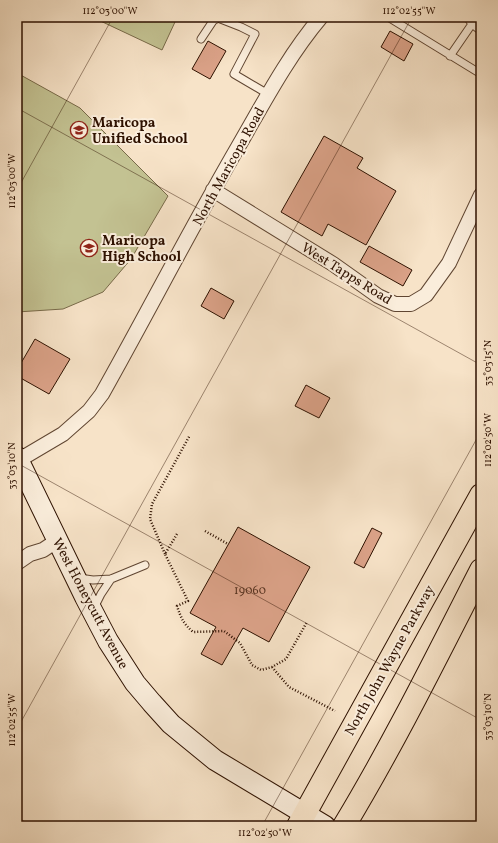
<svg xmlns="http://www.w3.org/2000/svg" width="498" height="843" font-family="Vollkorn,serif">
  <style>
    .green { fill: #c3c292; stroke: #786a49 }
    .building { fill: #dba288; stroke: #2e1100 }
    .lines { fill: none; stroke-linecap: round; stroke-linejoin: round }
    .lane-casing { stroke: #604632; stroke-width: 9 }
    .street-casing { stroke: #604632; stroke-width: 16 }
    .secondary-casing { stroke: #2e1100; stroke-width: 22 }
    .highway-casing { stroke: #2e1100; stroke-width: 24 }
    .path { stroke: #2e1100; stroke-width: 2.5; stroke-dasharray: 1 2; stroke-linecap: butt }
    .lane { stroke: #faeddb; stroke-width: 7 }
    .street { stroke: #faeddb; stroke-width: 14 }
    .secondary { stroke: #faeddb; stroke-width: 20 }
    .highway { stroke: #f7e3c8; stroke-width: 22 }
    .ticks { fill: none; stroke: #2e1100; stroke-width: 1; stroke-opacity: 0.45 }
    .labels { text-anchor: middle; stroke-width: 4; stroke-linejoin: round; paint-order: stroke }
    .number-label { font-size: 12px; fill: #593522 }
    .poi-label { font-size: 14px; font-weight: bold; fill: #2e1100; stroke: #faeddb; text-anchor: start }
    .street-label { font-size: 14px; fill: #2e1100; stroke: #faeddb }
    .neatline { fill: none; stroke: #2e1100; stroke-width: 1.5 }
    .ticks-label { font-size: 10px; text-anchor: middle; fill: #2e1100 }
  </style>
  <rect width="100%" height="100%" fill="#f7e3c8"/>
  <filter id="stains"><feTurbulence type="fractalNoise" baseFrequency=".005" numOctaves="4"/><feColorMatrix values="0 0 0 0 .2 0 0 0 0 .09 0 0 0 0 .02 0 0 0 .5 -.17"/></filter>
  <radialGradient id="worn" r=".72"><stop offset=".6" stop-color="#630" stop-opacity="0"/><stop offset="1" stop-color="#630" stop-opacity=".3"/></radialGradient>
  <!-- green -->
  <path class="green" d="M92,17H176L175,22L162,50Z
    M17,73L80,108L168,196L131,259L103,292L63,309L17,312Z"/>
  <!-- building -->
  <path class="building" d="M390,31L413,44L404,61L381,47Z
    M208,41L226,51L210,79L192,69Z
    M324,136L363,158L357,168L396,191L366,245L328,224L322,236L281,212Z
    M369,246L412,270L403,286L360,262Z
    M211,288L234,301L224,319L201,306Z
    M35,339L70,359L49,394L17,376V370Z
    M306,385L330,398L319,418L295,406Z
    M238,527L310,567L269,642L243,628L222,665L201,654L216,627L190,613Z
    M372,528L382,533L364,568L354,563Z"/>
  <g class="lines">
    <defs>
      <path id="lane" d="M388,17L481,74
        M467,17L472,24L481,31
        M201,39L213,21L218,18L241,27L255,34L234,74L268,94
        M450,56L472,24
        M79,578L93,580L111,579L145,565
        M94,608L101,594L111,579"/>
      <path id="street" d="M213,190L333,264L378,296L395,304H411L426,295L449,263L481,195
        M19,460L63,434L89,411L102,394C148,312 191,228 238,147C264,102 288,56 321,17
        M17,563L30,554L43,550L58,540"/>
      <path id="secondary" d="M17,457L85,597L108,641L135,683L152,703L171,724L215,760L325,826"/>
      <path id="highway" d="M298,826L481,495
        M344,826C394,743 437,656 481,570"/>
    </defs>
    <!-- lane casing -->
    <use href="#lane" class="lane-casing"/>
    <!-- street casing -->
    <use href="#street" class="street-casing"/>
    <!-- secondary casing -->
    <use href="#secondary" class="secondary-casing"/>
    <!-- highway casing -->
    <use href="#highway" class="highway-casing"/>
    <!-- path -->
    <path class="path" d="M205,531L228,544
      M177,534L165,554L188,601L177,606C181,618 183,623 193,632L224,631L240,643L252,665L261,670L272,667L286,659L307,622
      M165,554L150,519L152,504L190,435
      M272,667L289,687L335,711"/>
    <!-- lane -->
    <use href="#lane" class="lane"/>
    <!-- street -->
    <use href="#street" class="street"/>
    <!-- secondary -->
    <use href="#secondary" class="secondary"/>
    <!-- highway -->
    <use href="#highway" class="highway"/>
  </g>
  <!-- ticks -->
  <path class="ticks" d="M17,108L481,365M17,190L113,17M17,463L481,720M17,729L412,17M17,817L32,826M262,826L481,431"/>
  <!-- icons -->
  <defs>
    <symbol id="school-ring" viewBox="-11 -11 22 22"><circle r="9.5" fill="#faeddb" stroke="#8f2418" stroke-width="1.5"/><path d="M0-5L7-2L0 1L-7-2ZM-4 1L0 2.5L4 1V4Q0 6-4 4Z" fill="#8f2418"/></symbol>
  </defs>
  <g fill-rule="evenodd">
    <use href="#school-ring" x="69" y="120" width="20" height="20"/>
    <use href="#school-ring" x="79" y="238" width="20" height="20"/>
  </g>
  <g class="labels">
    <!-- number labels -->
    <g class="number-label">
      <text x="250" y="594">19060</text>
    </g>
    <!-- poi labels -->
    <g class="poi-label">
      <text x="92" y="127">Maricopa<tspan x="92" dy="16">Unified School</tspan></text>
      <text x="102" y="245">Maricopa<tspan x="102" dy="16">High School</tspan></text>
    </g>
    <!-- street labels -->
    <g class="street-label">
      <text transform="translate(228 166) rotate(-61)" y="5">North Maricopa Road</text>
      <text transform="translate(347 273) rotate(32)" y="5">West Tapps Road</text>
      <text transform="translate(91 603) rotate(62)" y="5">West Honeycutt Avenue</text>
      <text transform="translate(389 660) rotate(-61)" y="5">North John Wayne Parkway</text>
    </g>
  </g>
  <!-- margin -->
  <rect width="498" height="843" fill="none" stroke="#f7e3c8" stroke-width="44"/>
  <rect x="22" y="22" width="454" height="799" class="neatline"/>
  <g class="ticks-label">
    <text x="110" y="14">112°03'00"W</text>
    <text x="409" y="14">112°02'55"W</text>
    <text transform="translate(11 181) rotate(-90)" y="4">112°03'00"W</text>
    <text transform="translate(487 363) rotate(-90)" y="4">33°03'15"N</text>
    <text transform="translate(487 440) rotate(-90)" y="4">112°02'50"W</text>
    <text transform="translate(11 466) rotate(-90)" y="4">33°03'10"N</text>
    <text transform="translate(487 717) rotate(-90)" y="4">33°03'10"N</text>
    <text transform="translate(11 720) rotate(-90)" y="4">112°02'55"W</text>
    <text x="265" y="836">112°02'50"W</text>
  </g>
  <rect width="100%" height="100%" filter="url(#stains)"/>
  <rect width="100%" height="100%" fill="url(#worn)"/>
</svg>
